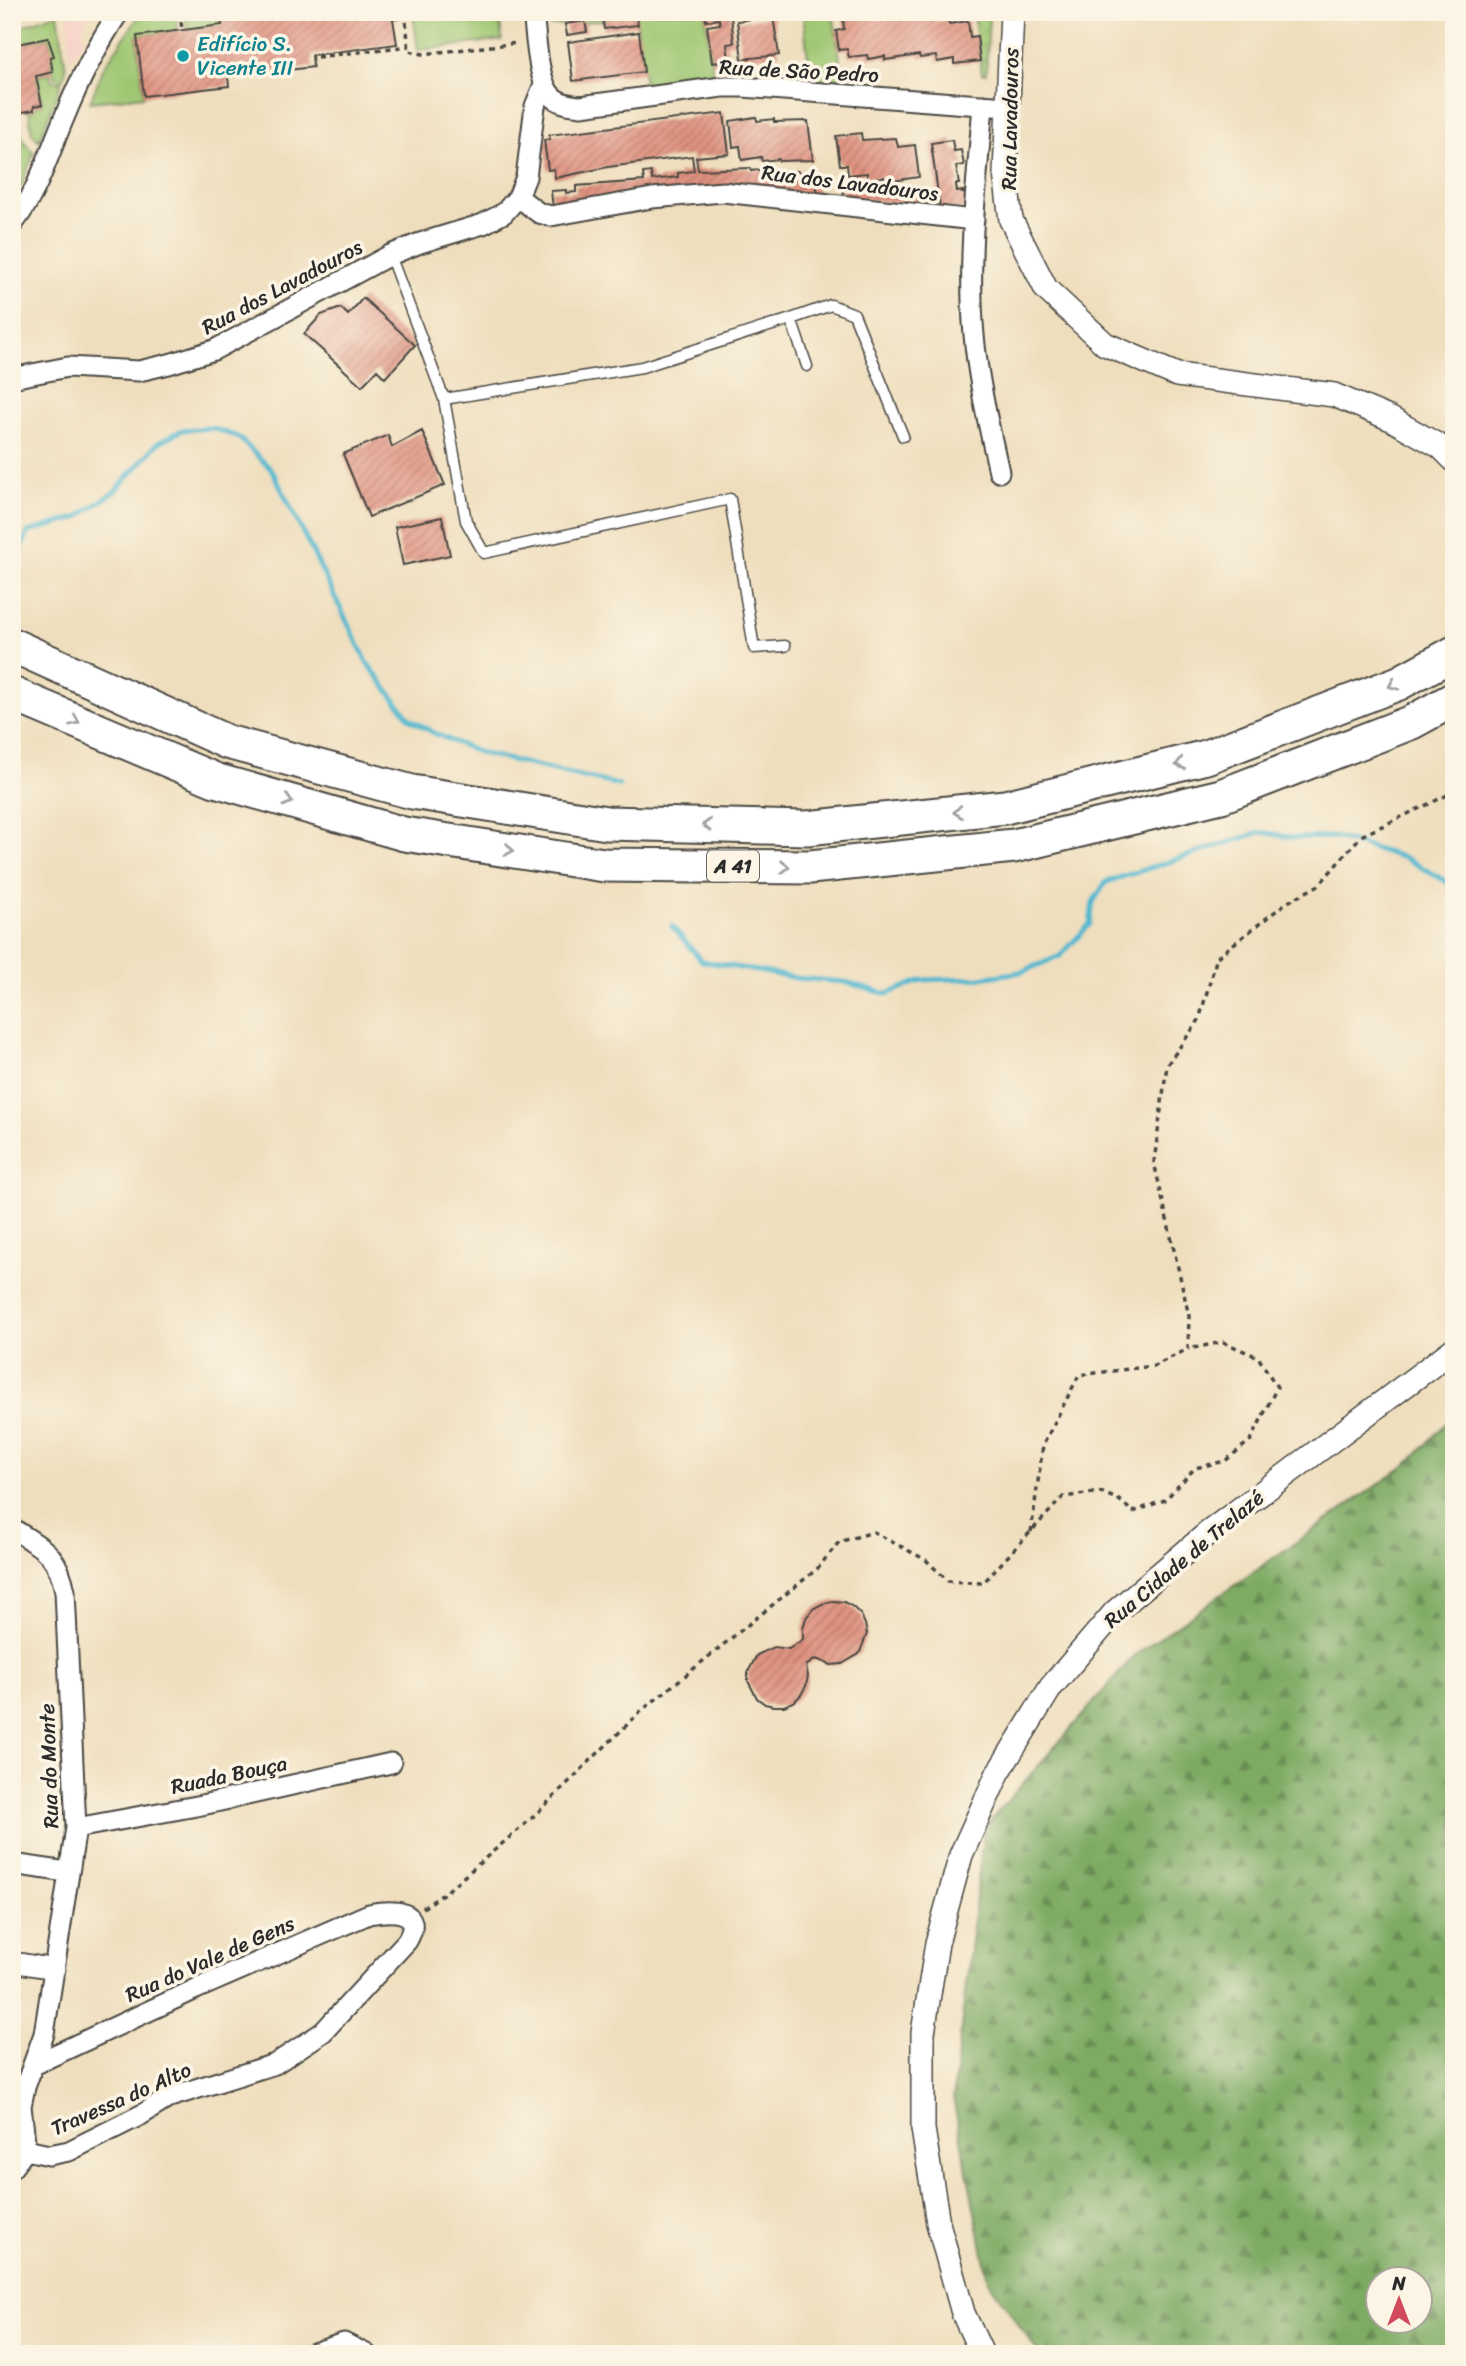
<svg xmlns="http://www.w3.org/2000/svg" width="1466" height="2366" font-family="Sriracha,sans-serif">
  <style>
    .built { fill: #f7d1c7 }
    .grass { fill: #9ec671; stroke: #64784e; stroke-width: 2 }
    .forest { fill: url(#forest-firs); stroke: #546b47; stroke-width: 2; fill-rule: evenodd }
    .garden { fill: url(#garden-dots); stroke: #64784e; stroke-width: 2 }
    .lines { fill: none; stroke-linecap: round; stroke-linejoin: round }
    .stream { stroke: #50b7cf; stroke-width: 5 }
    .building { fill: url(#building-hatch) }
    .service-casing { stroke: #484641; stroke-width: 13 }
    .minor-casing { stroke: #484641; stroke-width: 23 }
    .tertiary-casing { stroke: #484641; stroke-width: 26 }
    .motorway-casing { stroke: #484641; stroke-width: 37 }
    .path { stroke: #484641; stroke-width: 3.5; stroke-dasharray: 5 5; stroke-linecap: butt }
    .service { stroke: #fff; stroke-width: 10 }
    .minor { stroke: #fff; stroke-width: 19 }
    .tertiary { stroke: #fff; stroke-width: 23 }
    .motorway { stroke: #fff; stroke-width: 33 }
    .oneway { stroke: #a0a0a0 }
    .culture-dot { fill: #0f9aa8; stroke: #fcf5e5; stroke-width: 2.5 }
    .labels { text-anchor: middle; stroke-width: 7; stroke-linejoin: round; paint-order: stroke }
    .shield { fill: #fcf5e5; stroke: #6a6863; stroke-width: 2 }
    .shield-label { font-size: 19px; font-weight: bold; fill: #2b2b2b }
    .culture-label { font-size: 21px; fill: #0d838f; stroke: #fcf5e5; text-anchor: start }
    .street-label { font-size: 21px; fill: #2b2b2b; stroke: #fcf5e5 }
  </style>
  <defs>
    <pattern id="forest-firs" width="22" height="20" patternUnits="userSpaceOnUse" patternTransform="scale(1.75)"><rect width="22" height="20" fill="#7eab63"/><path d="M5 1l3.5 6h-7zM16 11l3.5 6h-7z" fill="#678b52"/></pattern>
    <pattern id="garden-dots" width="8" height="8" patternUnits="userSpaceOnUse" patternTransform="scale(1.75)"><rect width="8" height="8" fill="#9ec671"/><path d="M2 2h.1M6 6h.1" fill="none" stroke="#88aa62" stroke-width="1.8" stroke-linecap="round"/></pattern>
    <pattern id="building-hatch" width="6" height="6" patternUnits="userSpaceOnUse" patternTransform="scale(1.75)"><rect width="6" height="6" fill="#e09280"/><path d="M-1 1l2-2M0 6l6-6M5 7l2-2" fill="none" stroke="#b67769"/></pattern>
  </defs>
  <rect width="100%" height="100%" fill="#fcf5e5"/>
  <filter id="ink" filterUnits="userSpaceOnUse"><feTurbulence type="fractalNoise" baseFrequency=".0143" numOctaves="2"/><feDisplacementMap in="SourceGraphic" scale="14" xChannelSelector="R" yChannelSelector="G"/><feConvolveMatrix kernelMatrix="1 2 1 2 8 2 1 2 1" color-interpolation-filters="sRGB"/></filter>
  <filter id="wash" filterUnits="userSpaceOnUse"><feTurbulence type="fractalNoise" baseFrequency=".00686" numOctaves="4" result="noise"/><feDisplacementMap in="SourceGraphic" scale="28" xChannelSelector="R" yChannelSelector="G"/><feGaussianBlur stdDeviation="1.57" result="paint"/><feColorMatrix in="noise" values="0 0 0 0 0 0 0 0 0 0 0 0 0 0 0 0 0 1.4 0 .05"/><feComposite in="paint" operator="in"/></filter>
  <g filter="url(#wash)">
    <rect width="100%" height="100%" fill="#efdebd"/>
    <!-- built -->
    <path class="built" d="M68,12H89L83,23L84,39L70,60Z"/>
    <!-- grass -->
    <path class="grass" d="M142,12H176L178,31L137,36L144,96L90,102L104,67Z
      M185,12H254L221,16L222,25L187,30Z
      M413,12H499L502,40L418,50Z
      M547,12H705L713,75L645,85L636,16L549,26Z
      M803,12H833L843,80L810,78Z
      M58,13L66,70L62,81L54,76L50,57L54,56L48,38L12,45V30Z
      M50,73L51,79L61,84L39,141L32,133L29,111L34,110V106L42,104L36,76Z
      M17,113C19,128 21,143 34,152L21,187L12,157V114Z"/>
    <!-- forest -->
    <path class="forest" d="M1454,1415V2354H1039L988,2280L953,2098L984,1828L1135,1655L1406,1465ZM1378,2278H1420V2320H1378Z"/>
    <!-- garden -->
    <path class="garden" d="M973,12H986L989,16L986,74H982Z"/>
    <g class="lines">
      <!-- stream -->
      <path class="stream" d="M12,563L16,561L28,532L77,518L114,492L158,443L182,430L212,428L238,437L272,470L368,664L410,719L436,734L480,753L619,785
        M672,926L702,961L796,978L845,982L887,994L922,980L980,978L1021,972L1060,956L1090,924L1093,902L1106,882L1261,832L1295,838L1334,837L1355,843L1405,858L1454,886"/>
    </g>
    <g id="blocks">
      <!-- building -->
      <path class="building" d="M254,12H397L398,19H393L397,44L312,55L313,67L228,77L229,86L144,96L137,36L222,25L221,16Z
        M705,12H739V15L731,16L734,43L727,44L729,61L712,63L707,26L720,24L719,19L706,21Z
        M636,15L638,25L604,29L603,19Z
        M856,15V18L879,16V19L896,16L914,15V18L931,16V22L948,19L949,24L968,21L970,37L977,36L980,61L954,64V59L937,62L936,56L920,58L919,55L885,60V56L868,59L867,55L849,57L847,49L839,50L836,31L844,29L843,17Z
        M773,16L779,55L742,59L737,21Z
        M585,21L587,32L567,35L565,24Z
        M639,32L644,72L573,81L568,42Z
        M48,38L54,56L50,57L53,72L36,76L42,105L34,106V110L12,114V45Z
        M724,113L729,154L696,157L698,170L750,168L751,171L763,169V173L780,171L781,173L797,171L803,174L814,172L818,194L553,208L551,191L566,190V193L576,192V186L644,181L643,173L651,172L652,180L678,177V173L694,171L692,156L608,167L555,178L554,169L548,170L544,140L550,139L549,135Z
        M756,117L757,121L774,119V122L808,121L813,160L779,161V159L762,161L761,157L742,160L740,146L733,147L730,121Z
        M861,133L862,140L896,138L898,147L915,145L919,177L885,182L884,177L867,179V173L848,175L847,165H840L836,136Z
        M952,140L954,151L961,150L964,165L956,166L959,184H956L957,192L963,191L962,193L970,194L969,210L940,208L931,143Z
        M856,178V181L868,180V185L879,183L880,191L903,186V189L920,187L923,206L844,197L842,180Z
        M363,298L415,345L385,378L377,370L362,386L304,334L321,315L341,308L348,315Z
        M422,431L445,485L369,517L343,454L388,435L392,447Z
        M442,517L450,555L403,565L395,527Z
        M833,1601L844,1602L853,1607L861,1615L865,1624L867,1634L859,1654L842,1664L831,1665L816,1659L806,1666L808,1676L806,1686L801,1695L794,1702L784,1706H774L765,1704L757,1698L748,1681V1672L757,1655L774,1647L789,1649L803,1639V1628L806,1618L813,1609L822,1604Z"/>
    </g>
  </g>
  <g filter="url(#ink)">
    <use href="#blocks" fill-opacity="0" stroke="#484641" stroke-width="2"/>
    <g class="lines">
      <defs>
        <path id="service" d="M390,255L444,399L466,521L484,553L730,499L754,648L785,646
          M791,319L831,305L854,314L903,436
          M444,399L642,367L791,319L807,366"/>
        <path id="minor" d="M533,12C536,33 537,85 554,98C562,104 571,105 581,106L722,87H743L1007,107
          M983,105C977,181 967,258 974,335C978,381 989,426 999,472
          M518,197L539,213L551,216L652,198L723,192L974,220
          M12,225C38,193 48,155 64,118C79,81 97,45 119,12
          M12,378L68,367L139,371L169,364L214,350L390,255L420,243L483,224L504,213L518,197L526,177L535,106L544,84
          M12,1528C43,1549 57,1552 65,1591L76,1828L44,2034L25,2087L21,2106L26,2150
          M76,1828L202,1805L391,1763
          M12,1864L67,1872
          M12,1962L55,1969
          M26,2150L49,2155L69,2151L141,2115L170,2097L275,2064L323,2032L407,1941C426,1908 390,1910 369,1914L196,1989L33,2065
          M12,2168L26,2150
          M311,2354L344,2343L366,2354"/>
        <path id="tertiary" d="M1012,12L1005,173L1011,220L1046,289L1105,344L1177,375L1334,395L1391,419L1441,447L1454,460
          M982,2354L963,2313L938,2223L923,2129V2033L937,1943L961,1855L998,1773L1051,1687L1115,1612L1208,1533L1454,1349"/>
        <path id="motorway" d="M12,645L227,742L412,792L607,823L807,828L1005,807L1206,757L1399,683L1454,653
          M12,694L215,780L404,834L604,865L810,867L1014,846L1221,796L1412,722L1454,699"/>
      </defs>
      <!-- service casing -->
      <use href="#service" class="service-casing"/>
      <!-- minor casing -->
      <use href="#minor" class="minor-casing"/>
      <!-- tertiary casing -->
      <use href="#tertiary" class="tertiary-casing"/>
      <!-- motorway casing -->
      <use href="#motorway" class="motorway-casing"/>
      <!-- path -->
      <path class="path" d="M180,12L182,30
        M405,12L409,51L423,54L518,43
        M317,57L409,46
        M1031,1532L1043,1445L1079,1375L1154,1366L1188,1349L1189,1316L1154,1162L1167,1065L1199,1020L1217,957L1286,903L1319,885L1361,836L1454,792
        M423,1908L446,1892L533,1817L640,1712L817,1569L839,1542L874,1532L926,1560L948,1581L983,1583L1063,1497L1101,1492L1119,1500L1133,1512L1165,1500L1195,1468L1225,1461L1251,1440L1277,1387L1258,1357L1223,1342L1188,1349"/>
      <!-- service -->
      <use href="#service" class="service"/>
      <!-- minor -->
      <use href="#minor" class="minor"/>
      <!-- tertiary -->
      <use href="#tertiary" class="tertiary"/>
      <!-- motorway -->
      <use href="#motorway" class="motorway"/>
    </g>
    <!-- one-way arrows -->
    <defs><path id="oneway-chevron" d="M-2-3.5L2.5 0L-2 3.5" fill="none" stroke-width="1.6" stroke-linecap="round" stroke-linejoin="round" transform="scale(1.75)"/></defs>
    <g class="oneway">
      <use href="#oneway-chevron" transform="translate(1393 685) rotate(157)"/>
      <use href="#oneway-chevron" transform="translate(75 721) rotate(23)"/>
      <use href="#oneway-chevron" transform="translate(1180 764) rotate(166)"/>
      <use href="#oneway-chevron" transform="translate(288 801) rotate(16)"/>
      <use href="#oneway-chevron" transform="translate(958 812) rotate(174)"/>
      <use href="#oneway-chevron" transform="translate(707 825) rotate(-178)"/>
      <use href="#oneway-chevron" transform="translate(509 850) rotate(9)"/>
      <use href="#oneway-chevron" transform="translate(785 867) rotate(1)"/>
    </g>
  </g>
  <!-- markers -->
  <circle class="culture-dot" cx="183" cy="56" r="7"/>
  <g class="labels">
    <!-- shield labels -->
    <rect class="shield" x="707" y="850.5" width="52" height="31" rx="5"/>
    <g class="shield-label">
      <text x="733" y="873">A 41</text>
    </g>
    <!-- culture labels -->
    <g class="culture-label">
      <text x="197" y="51">Edifício S.<tspan x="197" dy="24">Vicente III</tspan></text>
    </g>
    <!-- street labels -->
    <g class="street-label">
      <text transform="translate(799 71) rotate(3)" y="7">Rua de São Pedro</text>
      <text transform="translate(1010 119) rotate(-89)" y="7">Rua Lavadouros</text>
      <text transform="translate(850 183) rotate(7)" y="7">Rua dos Lavadouros</text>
      <text transform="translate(282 287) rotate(-28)" y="7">Rua dos Lavadouros</text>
      <text transform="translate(1184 1559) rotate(-40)" y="7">Rua Cidade de Trelazé</text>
      <text transform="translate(49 1766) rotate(-92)" y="7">Rua do Monte</text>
      <text transform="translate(229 1775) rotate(-12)" y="7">Ruada Bouça</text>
      <text transform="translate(210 1959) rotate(-24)" y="7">Rua do Vale de Gens</text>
      <text transform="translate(121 2099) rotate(-24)" y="7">Travessa do Alto</text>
    </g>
  </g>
  <!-- margin -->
  <rect width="1466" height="2366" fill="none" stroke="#fcf5e5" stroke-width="42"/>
  <!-- north arrow -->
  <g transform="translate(1399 2300)"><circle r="33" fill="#fcf5e5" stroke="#a8a49b" stroke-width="2"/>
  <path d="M0-5L12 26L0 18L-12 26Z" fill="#d1495b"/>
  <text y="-10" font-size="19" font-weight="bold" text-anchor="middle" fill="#2b2b2b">N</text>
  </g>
</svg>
